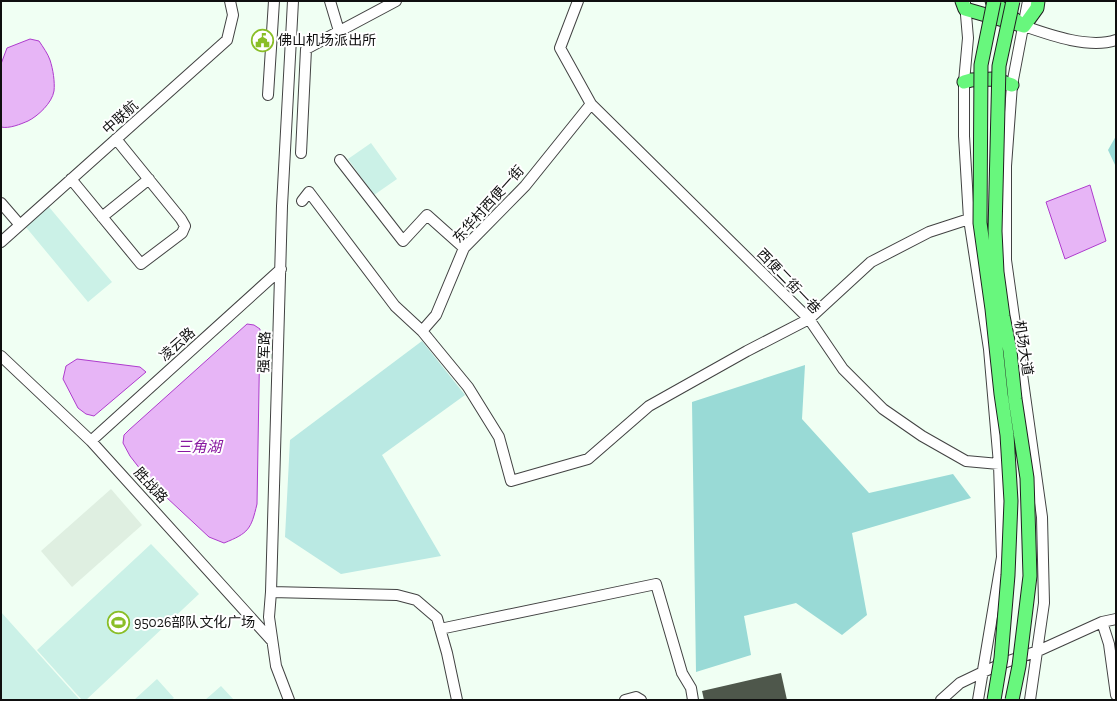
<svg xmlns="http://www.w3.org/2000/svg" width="1117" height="701" font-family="'Zilla Slab','Noto Sans SC',serif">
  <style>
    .green { fill: #bae9e3 }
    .forest { fill: #99dad6 }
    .pitch { fill: #cbf1e7 }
    .plaza { fill: #dfefe1 }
    .water { fill: #e7b5f6; stroke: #ae3ccd }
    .building { fill: #4e574b }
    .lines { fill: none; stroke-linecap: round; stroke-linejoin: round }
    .minor-casing { stroke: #424242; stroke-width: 12 }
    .major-casing { stroke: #202020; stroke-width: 15 }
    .minor { stroke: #fff; stroke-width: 10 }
    .major { stroke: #68f77d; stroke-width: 13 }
    .major-bridge-casing { stroke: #202020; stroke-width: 15; stroke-linecap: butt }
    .major-bridge { stroke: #68f77d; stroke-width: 13 }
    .labels { text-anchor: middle; stroke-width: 4; stroke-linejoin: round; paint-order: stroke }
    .poi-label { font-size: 14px; fill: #0f0f0f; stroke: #fff; text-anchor: start }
    .street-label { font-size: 14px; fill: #0f0f0f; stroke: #fff }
    .water-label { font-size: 15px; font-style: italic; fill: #8918a0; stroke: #fff }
  </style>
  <rect width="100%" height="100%" fill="#f0fff3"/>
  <!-- green -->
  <path class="green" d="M422,341L465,395L382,455L441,556L341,574L285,537L290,440Z"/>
  <!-- forest -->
  <path class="forest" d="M1116,136V167L1108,150Z
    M805,365L802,419L869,493L953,474L971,498L852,533L867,615L842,635L796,603L744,616L751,655L696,672L692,402Z"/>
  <!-- pitch -->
  <path class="pitch" d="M371,143L397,179L374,195L348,159Z
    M49,207L112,282L88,302L25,226Z
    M151,544L199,594L86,700H82L37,650Z
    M1,612L80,700H1Z
    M157,679L174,698L171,700H134Z
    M221,686L234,700H205Z"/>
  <!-- plaza -->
  <path class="plaza" d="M111,489L142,525L72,587L41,551Z"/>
  <!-- water -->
  <path class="water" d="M30,39L39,41C43,47 48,54 50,60C53,69 55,82 54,91C52,103 38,116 28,121C21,124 9,129 1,127V64L7,48Z
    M1090,185L1106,241L1065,259L1046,202Z
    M247,324L254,325L260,329L257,504C251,529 249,533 224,543L209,537L151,483L130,456L123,443L124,435L129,430Z
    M77,359L140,367L146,372L94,416L86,414L78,408L63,379L66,366Z"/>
  <!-- building -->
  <path class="building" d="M781,673L787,700H704L702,691Z"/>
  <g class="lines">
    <defs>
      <path id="minor" d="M330,1L339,31
        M578,1L560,48L591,104L809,319L843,369L883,409L922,436L966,461L999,464
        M1028,1L1012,85L1006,166V260L1042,517L1044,603L1030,700
        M965,3L968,38L964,82V136L969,219L989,349L999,464L1002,557L978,700
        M1024,26C1050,35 1089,49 1116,40
        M268,95L274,1
        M301,153L306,49L396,1
        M340,160L403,241L427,215L464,248
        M71,179L141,264L182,233L185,226L181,219L116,139
        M302,201L309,192L395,306L422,331L468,387L499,437L511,481L588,459L649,406L747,351L809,319L871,262L929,232L969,219
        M1,203L20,225
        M102,217L149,179
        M1,242L227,40L233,15L230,1
        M422,331L436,315L464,248L525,186L591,104
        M1,356L91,441L272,641
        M91,441L281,269
        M271,592L397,595L416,600L437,618L447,653L457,700
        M1102,622L1109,644L1116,695
        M440,629L656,584L682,673L691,688L693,700
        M289,700L276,666L269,617L271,592L282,206L293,1
        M625,700L636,697L641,700
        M941,700L960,683L983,672L1006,662L1038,651L1102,622L1116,619"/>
      <path id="major" d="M962,1L965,9L1024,26
        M992,1L1018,22
        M1024,26L1037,8L1038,1
        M964,82L971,80L993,79L1012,85"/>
    </defs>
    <!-- minor casing -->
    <use href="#minor" class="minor-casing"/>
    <!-- major casing -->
    <use href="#major" class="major-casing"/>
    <!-- minor -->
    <use href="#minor" class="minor"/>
    <!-- major -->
    <use href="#major" class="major"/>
    <defs>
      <path id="major-bridge" d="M994,700L1001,658L1008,575L1011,501L1007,435L1001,394L992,309L980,223L981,65L994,1
        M1012,700L1019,666L1030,576L1027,478L1015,399L1010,351L1003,316L997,272L995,231L999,66L1013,1"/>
    </defs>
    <!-- major-bridge casing -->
    <use href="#major-bridge" class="major-bridge-casing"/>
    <!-- major-bridge -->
    <use href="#major-bridge" class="major-bridge"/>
  </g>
  <!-- icons -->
  <defs>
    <symbol id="civic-ring" viewBox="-11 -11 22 22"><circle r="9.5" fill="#fff" stroke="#8abe27" stroke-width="1.5"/><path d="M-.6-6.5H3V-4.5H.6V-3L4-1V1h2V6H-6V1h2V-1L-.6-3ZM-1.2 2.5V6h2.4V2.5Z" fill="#8abe27"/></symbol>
    <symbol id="stadium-ring" viewBox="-11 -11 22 22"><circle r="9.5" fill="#fff" stroke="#8abe27" stroke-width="1.5"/><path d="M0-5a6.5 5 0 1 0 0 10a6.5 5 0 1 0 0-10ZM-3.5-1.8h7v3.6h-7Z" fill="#8abe27"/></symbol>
  </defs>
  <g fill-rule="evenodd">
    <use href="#civic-ring" x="250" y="28" width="25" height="25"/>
    <use href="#stadium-ring" x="106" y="610" width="25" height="25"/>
  </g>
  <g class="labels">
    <!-- poi labels -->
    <g class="poi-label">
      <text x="278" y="45">佛山机场派出所</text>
      <text x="134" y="627">95026部队文化广场</text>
    </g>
    <!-- street labels -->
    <g class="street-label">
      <text transform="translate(120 117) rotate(-42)" y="5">中联航</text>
      <text transform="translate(488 204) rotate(-48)" y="5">东华村西便一街</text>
      <text transform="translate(789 281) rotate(46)" y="5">西便二街一巷</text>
      <text transform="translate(177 344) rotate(-42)" y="5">凌云路</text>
      <text transform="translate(1024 348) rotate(81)" y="5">机场大道</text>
      <text transform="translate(264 352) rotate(-88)" y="5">强军路</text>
      <text transform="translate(151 485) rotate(48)" y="5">胜战路</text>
    </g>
    <!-- water labels -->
    <g class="water-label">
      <text x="199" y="452">三角湖</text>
    </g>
  </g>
  <!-- border -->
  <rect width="1117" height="701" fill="none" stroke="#0f0f0f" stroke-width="4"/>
</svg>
